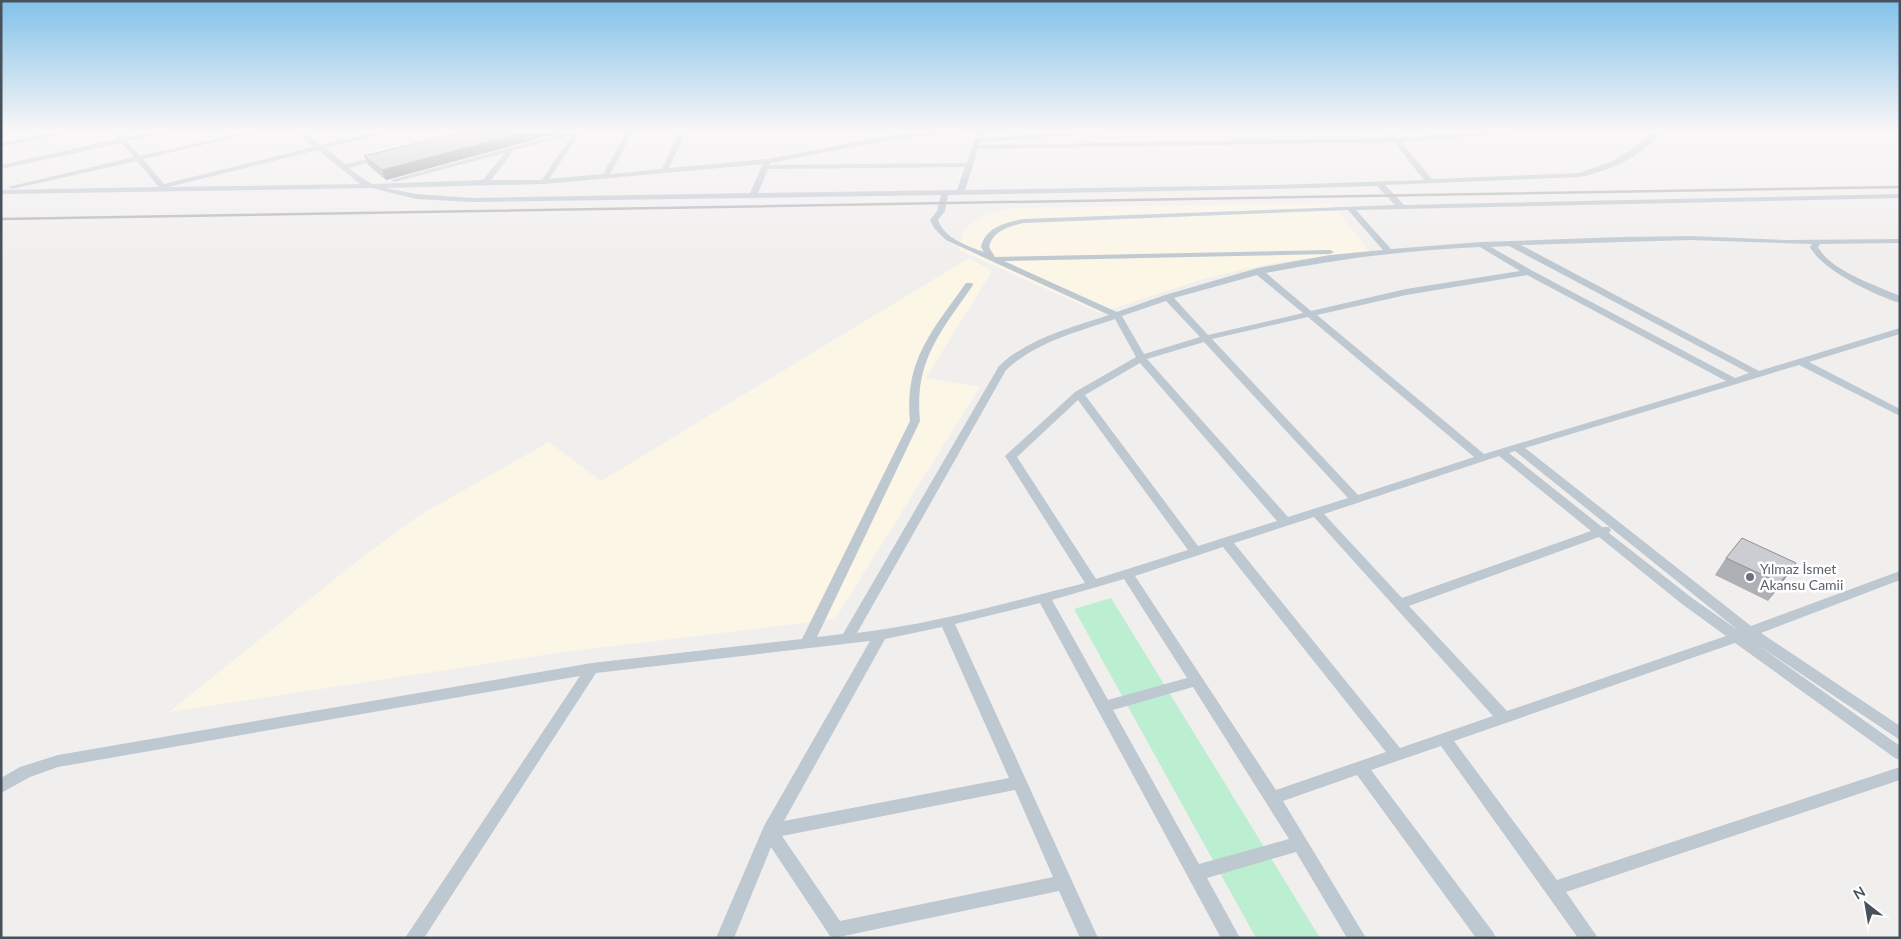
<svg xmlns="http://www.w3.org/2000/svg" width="1901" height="939" font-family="Lato,sans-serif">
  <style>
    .commercial { fill: #fcf6e7 }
    .green { fill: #bceed1 }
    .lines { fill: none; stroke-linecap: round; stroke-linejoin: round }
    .street { fill: #bec8d0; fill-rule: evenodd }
    .rail { stroke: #b0b3b8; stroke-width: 2.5 }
    .wall { fill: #afb0b5 }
    .shaded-wall { fill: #8e9094 }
    .building { fill: #cbcdd3; stroke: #8e9094 }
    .worship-dot { fill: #6b7280; stroke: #fff; stroke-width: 2 }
    .labels { text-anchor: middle; stroke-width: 5; stroke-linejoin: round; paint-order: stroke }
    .worship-label { font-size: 14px; fill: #5b616d; stroke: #fff; text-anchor: start }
  </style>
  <rect width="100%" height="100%" fill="#f1eeee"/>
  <!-- commercial -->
  <path class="commercial" d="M1331,203L1369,251L1287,261L1245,269L1200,280L1100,313L959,250V245L963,231L971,223L985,216L1011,208Z
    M969,258L992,271L926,378L980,387L835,619L557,653L169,712L356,562L420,515L549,442L601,481Z"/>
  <!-- green -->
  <path class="green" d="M1111,598L1320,938H1256L1074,609Z"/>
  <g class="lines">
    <!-- street -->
    <path class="street" d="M63,131H74L1,147V143Z
      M112,131H118L124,138L158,131H168L167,132L127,141L140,156L252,131H262L143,159L164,184L314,147L296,131H303L321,145L382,131H391L390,132L325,148L345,164L381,157V159L349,168L365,180L373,184L483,180L505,153L395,182L391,180L572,131H581L549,179L603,174L627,131H633L610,174L662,169L680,131H686L669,168L768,159L894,135L942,131H962L959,133L894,139L770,163L769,165L967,163L978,131H984L982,138L1086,131H1111L1108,133L981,142L980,145L1391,138L1386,131H1392L1398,138L1495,131H1518L1515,133L1401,142L1432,179L1580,173L1613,161L1634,148L1654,131H1660C1645,156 1608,171 1580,177L1385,185L1404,205L1900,194V198L1356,210L1391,249L1481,242L1620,237L1690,236L1787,240L1900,239V243L1820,244L1818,247C1831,271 1875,285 1900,296V303C1874,295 1822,270 1810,247L1812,244L1690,240L1521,245L1759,371L1900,328V334L1809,362L1900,409V416L1799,365L1525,448L1751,626L1900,571V580L1761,633L1900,726V740L1758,645L1900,746V760L1895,758L1735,643L1454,741L1557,880L1900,767V780L1566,892L1598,938H1578L1441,746L1371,770L1493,932L1496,938H1476L1357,775L1283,801L1366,938H1347L1296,852L1207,878L1240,938H1221L1040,603L955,624L1098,938H1080L1059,891L834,938L830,936L771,847L734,938H716L764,826L870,641L596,673L424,938H405L580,676L58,767L30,777L1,793V778L20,767L58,755L592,663L802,639L910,421C904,360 933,330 966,283H972L973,285C941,332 914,360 920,421L817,637L843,634L999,366C1029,338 1070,328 1109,315L946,240L934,228L930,220L937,211L941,195L472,202L416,199L372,188L1,194V190L159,187L137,161L12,189L8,187L134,157L121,143L1,169V165L118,139ZM572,135L542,180H491L514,150ZM1394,142L1424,180L1274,185L965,190L978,149ZM318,150L360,184L168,187ZM763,164L750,193L472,198L416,194L385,188L544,184ZM965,167L957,190L758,193L768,169ZM1377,186L1395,205L1023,219C1005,223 986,227 981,247L984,252C967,246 944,238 938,220L945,211L948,195L1274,189ZM1348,210L1383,250L1330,255L1258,268L1165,295L1117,312L1004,261L1330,254L1334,252L1330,250L995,257L989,247C993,231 1008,227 1023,223ZM1509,246L1749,373L1735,378L1531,270L1491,247ZM1480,247L1520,271L1406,289L1311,311L1266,273C1337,259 1408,250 1480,247ZM1257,275L1303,313L1208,335L1174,298ZM1527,275L1726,381L1484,454L1317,315L1406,295ZM1166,301L1200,337L1144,354L1122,316ZM1308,317L1474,457L1358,495L1212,339ZM1115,319L1136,357L1075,392L1005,456L1085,583C1010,602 934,624 857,633L1006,370C1036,342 1077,332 1115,319ZM1204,342L1348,498L1288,517L1147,359ZM1140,363L1277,521L1198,546L1085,395ZM1078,400L1188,550L1096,579L1017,457ZM1515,451L1739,631L1692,598L1609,533L1611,530L1609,527H1602L1509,453ZM1499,456L1591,531L1402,598L1324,514ZM1314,517L1493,716L1400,748L1234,543ZM1599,537L1682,604L1726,636L1507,711L1409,606ZM1223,547L1386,752L1276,790L1135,576ZM1124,579L1187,678L1108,700L1052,600ZM942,627L1009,778L784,821L885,639ZM1193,687L1289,839L1199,864L1113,710ZM1015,790L1053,877L840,921L782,836Z"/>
    <!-- rail -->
    <path class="rail" d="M1,219L1900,187"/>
  </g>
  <!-- wall -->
  <path class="wall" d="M566,131L386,180L368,165L364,156Z
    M1726,558L1796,563L1784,580L1768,601L1715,575Z"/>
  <!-- shaded-wall -->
  <path class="shaded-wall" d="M530,131H566L386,180L382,170Z
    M1796,563L1784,580L1768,601L1780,583Z"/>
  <!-- building -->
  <path class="building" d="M466,131H530L382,170L364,156Z
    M1742,538L1796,563L1780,583L1726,558Z"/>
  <!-- sky -->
  <linearGradient id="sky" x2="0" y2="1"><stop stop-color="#82c1e9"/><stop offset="0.5" stop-color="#f9f7f7"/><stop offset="1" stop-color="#f9f7f7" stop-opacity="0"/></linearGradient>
  <rect width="1901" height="262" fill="url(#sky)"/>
  <!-- markers -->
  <circle class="worship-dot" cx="1750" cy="577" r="5"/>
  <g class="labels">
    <!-- worship labels -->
    <g class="worship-label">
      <text x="1760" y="574">Yılmaz İsmet<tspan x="1760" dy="16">Akansu Camii</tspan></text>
    </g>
  </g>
  <!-- border -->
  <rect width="1901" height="939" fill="none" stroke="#46515b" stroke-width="5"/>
  <!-- north arrow -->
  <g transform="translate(1866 904) rotate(329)" stroke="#ffffff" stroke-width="4" paint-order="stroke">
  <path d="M0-4L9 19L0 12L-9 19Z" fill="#46515b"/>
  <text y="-8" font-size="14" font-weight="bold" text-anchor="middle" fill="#46515b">N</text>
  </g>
</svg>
